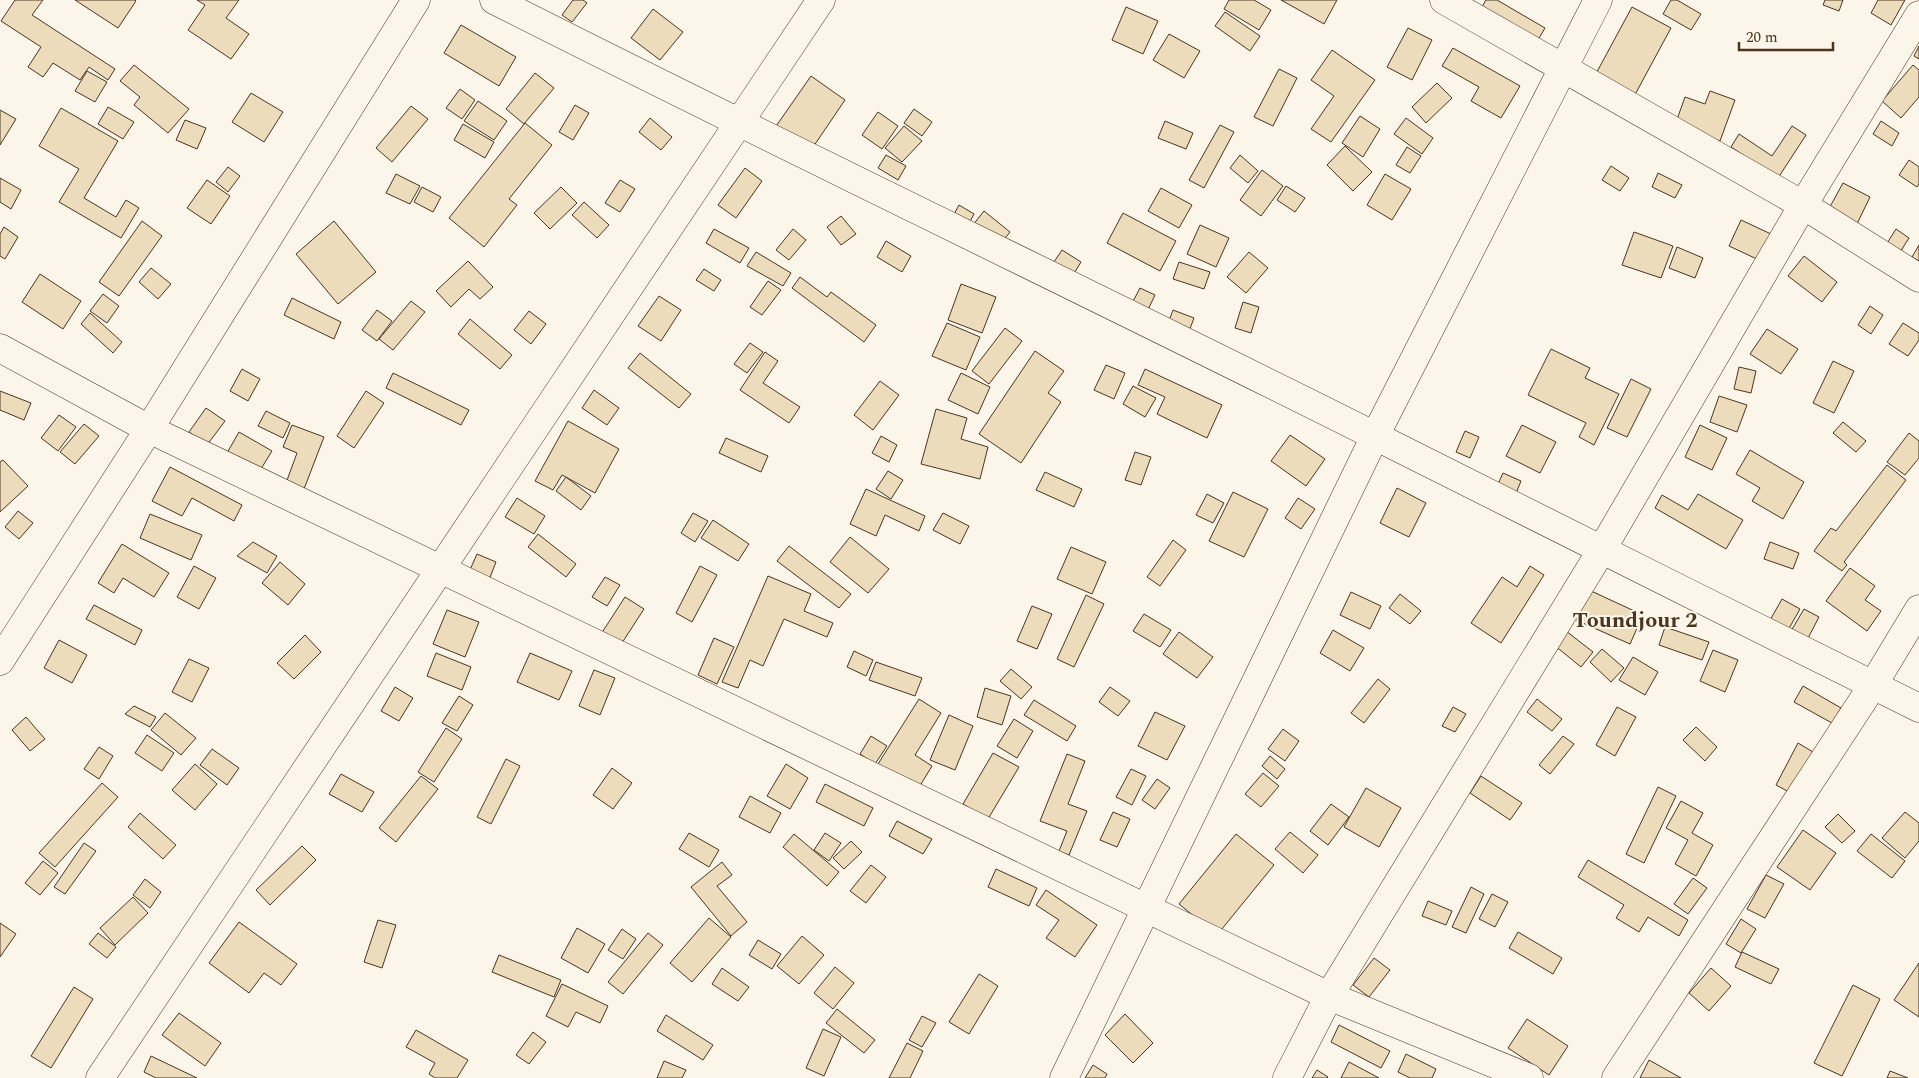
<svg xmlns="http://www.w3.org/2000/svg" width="1919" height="1078" font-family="Spectral,serif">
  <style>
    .building { fill: #ecdcbc; stroke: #4a3520 }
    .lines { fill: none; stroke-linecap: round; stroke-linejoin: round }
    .minor-casing { stroke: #4a3520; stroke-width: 29 }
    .minor { stroke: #fbf6e9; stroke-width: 28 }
    .labels { text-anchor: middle; stroke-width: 4; stroke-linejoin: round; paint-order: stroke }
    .district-label { font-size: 22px; font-weight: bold; fill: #4a3520; stroke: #fbf6e9 }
  </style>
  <rect width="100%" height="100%" fill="#fbf6e9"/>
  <!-- building -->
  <path class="building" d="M15,0H43L32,15L115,69L108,80L89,67L80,80L53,63L43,77L28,67L41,47L1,21Z
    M75,0H135L136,1L118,28Z
    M197,0H239L226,18L249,34L231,59L188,30L205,5Z
    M573,0H583L587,3L572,22L562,15Z
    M1229,0H1254L1271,10L1259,30L1224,9Z
    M1281,0H1337L1324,24Z
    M1486,0H1497L1545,28L1532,50L1476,17Z
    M1671,0H1677L1701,14L1691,30L1663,14Z
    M1825,0H1843L1839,11L1823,5Z
    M1878,0H1905L1891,25L1871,13Z
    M1126,7L1158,21L1143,54L1112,40Z
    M1632,7L1671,28L1631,102L1592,81Z
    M653,9L683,32L660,60L631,38Z
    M1225,12L1260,36L1250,51L1215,26Z
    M461,25L516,57L499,86L444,53Z
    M1408,28L1432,40L1412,80L1387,67Z
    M1169,34L1200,51L1184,78L1153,60Z
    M1919,46V59L1914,56Z
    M1453,48L1520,86L1501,118L1471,101L1479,87L1442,66Z
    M1332,50L1375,80L1331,142L1311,129L1334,96L1311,80Z
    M134,65L189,109L168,133L134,105L140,97L120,81Z
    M1913,65L1919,70V97L1901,118L1882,101Z
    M1279,69L1297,78L1273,126L1254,117Z
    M87,71L107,82L95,102L75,91Z
    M535,73L554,88L524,124L506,109Z
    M811,76L845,100L807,156L772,132Z
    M1437,83L1452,98L1426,123L1412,107Z
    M460,89L475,100L462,119L446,108Z
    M1710,91L1735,100L1720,141L1675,125L1685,97L1705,104Z
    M251,93L283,112L264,142L232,122Z
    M478,101L507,121L494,140L464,121Z
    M575,105L589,113L573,140L559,132Z
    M411,106L428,119L392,162L376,148Z
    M108,107L134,122L123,139L98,124Z
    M61,108L118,141L84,198L116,217L126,200L139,208L121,238L59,202L79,169L39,146Z
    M914,109L932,122L922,136L904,123Z
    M0,110L16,119L0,145Z
    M878,112L898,126L882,149L862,135Z
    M1360,116L1380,129L1363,157L1342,143Z
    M650,118L672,137L661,150L639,132Z
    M1406,118L1433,138L1422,154L1394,134Z
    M185,120L206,128L197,149L176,140Z
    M1165,121L1193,133L1186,149L1158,138Z
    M1881,121L1899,133L1892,146L1873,134Z
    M525,123L552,145L509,199L517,205L484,247L449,218Z
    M463,124L494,142L485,158L454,140Z
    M1220,125L1234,132L1204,188L1189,180Z
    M904,126L922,141L902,162L885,148Z
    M1792,126L1806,135L1778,178L1731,147L1739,134L1772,156Z
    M1345,146L1372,172L1353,191L1327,165Z
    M1407,147L1421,156L1410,173L1396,165Z
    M886,155L906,166L898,180L878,168Z
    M1240,155L1258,171L1248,183L1230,168Z
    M1909,160L1919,167V184L1917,187L1899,175Z
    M1611,166L1629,178L1620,191L1602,180Z
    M228,167L240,176L228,192L216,182Z
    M745,168L762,181L736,218L718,205Z
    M1262,170L1283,186L1261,216L1240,200Z
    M1658,173L1682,185L1675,198L1652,187Z
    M396,174L420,186L410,204L386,193Z
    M1385,174L1411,189L1392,220L1367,205Z
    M0,178L21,190L11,209L0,202Z
    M207,180L230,196L211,224L187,208Z
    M620,180L635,189L620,212L605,203Z
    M1843,183L1870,197L1855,228L1826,214Z
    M1286,186L1305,198L1295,212L1277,200Z
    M422,187L441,197L433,212L414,202Z
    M561,187L577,203L550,229L534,213Z
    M1161,188L1192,205L1179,228L1148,211Z
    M584,202L609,225L597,238L572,215Z
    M959,205L974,214L961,238L946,229Z
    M984,211L1010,232L991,256L965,235Z
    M1123,213L1176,241L1160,271L1107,243Z
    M841,216L856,234L841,245L827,227Z
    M1741,220L1771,234L1759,260L1729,246Z
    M142,221L162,236L119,296L99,282Z
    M334,221L376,272L338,304L296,254Z
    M1200,225L1229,238L1216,267L1187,254Z
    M4,227L18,237L5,259L0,256V234Z
    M714,229L749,248L740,263L706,243Z
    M793,229L806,240L789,260L776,250Z
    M1896,229L1909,238L1895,260L1882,251Z
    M1634,232L1673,246L1661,278L1622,265Z
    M886,241L911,256L902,272L877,257Z
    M1919,245V261L1912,257Z
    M1677,247L1703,258L1695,278L1669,268Z
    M1062,250L1081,262L1070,280L1050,268Z
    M756,252L791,273L783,286L747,266Z
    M1249,252L1268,268L1246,293L1227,277Z
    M1804,256L1837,282L1822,302L1788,276Z
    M468,261L493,287L480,299L469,289L451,307L436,291Z
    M1179,262L1210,272L1204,289L1173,279Z
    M151,268L171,284L158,299L139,282Z
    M704,269L721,280L714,291L696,280Z
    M40,274L81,301L63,329L22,302Z
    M800,277L827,297L831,292L876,325L864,342L792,288Z
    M768,281L781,290L762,315L750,307Z
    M961,284L996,297L982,333L948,320Z
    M1140,288L1155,295L1144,318L1129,309Z
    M103,294L119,306L107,323L90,311Z
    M659,296L681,310L661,341L638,326Z
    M292,298L341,322L334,339L284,315Z
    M411,301L425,312L393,350L379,339Z
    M1243,302L1259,307L1251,333L1235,328Z
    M1870,306L1883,315L1871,334L1858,325Z
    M377,310L392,321L377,341L362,330Z
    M1173,310L1194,318L1188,334L1167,326Z
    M529,311L546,324L531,344L514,330Z
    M90,313L122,342L113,353L81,324Z
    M470,319L512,355L500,369L458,334Z
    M947,323L980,337L966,370L932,356Z
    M1903,323L1919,333V340L1908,356L1889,344Z
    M1005,328L1022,341L989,384L972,371Z
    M1767,329L1798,349L1781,374L1750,354Z
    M750,343L763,352L747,373L734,364Z
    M1551,349L1590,368L1585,378L1619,394L1594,445L1579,437L1586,423L1528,395Z
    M1035,351L1064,371L1048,393L1061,402L1021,463L979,434Z
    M765,352L778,361L763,383L800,407L789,423L740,390Z
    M640,353L691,394L679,408L628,368Z
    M1833,361L1854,371L1834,413L1813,403Z
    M1106,365L1125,373L1114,399L1094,390Z
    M1739,367L1756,371L1751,393L1734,389Z
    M242,369L260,379L248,401L230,391Z
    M1145,369L1222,405L1207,438L1157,414L1165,397L1138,385Z
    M393,373L469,410L461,425L386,388Z
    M961,373L990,387L978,414L948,400Z
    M1631,379L1651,389L1627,437L1607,428Z
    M880,381L899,395L873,430L854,415Z
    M1133,386L1156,398L1145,417L1123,404Z
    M594,390L619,408L607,425L582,408Z
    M0,391L31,403L24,420L0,410Z
    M366,391L384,403L354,448L337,436Z
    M1719,396L1747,405L1737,432L1710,422Z
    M206,408L225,421L207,445L189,432Z
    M936,409L967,418L961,439L988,447L980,479L921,464Z
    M266,411L290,423L283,438L258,426Z
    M59,415L76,427L58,451L41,438Z
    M568,421L619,449L595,493L562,475L553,490L535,481Z
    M1843,422L1866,441L1856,452L1833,433Z
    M84,424L99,436L75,464L60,452Z
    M292,425L324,437L304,489L286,483L297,453L283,447Z
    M1522,425L1556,442L1540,473L1506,456Z
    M1700,425L1727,438L1712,470L1685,457Z
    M1465,431L1479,437L1470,458L1456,452Z
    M239,432L272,451L259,472L227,453Z
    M1909,433L1919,441V458L1905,475L1887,462Z
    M1290,435L1325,459L1306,486L1271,461Z
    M881,436L897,445L889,462L872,453Z
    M726,438L768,456L761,472L719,453Z
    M1750,450L1804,482L1783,519L1752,501L1760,488L1736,474Z
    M1135,452L1151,457L1141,485L1125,480Z
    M3,460L28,486L0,512V462Z
    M1887,465L1906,480L1844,562L1847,565L1842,571L1814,551L1831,528L1836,531Z
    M170,467L242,505L234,521L192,498L182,516L152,501Z
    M888,471L903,480L891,499L876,489Z
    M1045,472L1082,489L1074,507L1036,490Z
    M1503,473L1521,481L1512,503L1493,495Z
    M566,477L591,496L581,510L556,491Z
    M1397,488L1426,503L1409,537L1380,523Z
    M866,489L925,516L919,531L885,515L876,536L850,524Z
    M1233,492L1268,509L1244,557L1209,541Z
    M1207,494L1224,503L1213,523L1196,515Z
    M1698,494L1743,520L1726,549L1655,508L1662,495L1688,510Z
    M517,498L545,516L534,534L505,517Z
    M1298,498L1315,509L1301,529L1285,518Z
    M18,511L33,523L19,539L5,527Z
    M693,513L708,521L695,542L681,533Z
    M943,513L969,526L960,544L933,530Z
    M150,514L202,535L191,560L140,538Z
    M713,520L749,544L738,561L701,538Z
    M538,534L576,564L566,577L528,547Z
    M850,537L889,569L868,593L830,562Z
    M1173,540L1186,550L1160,586L1147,577Z
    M253,542L277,556L267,573L237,556Z
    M1770,542L1799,553L1793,569L1764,559Z
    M122,544L169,573L154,597L123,578L114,593L98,583Z
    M789,546L851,594L839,608L777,561Z
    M1071,547L1106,562L1092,594L1057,579Z
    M477,554L496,562L489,580L469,572Z
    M280,562L305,584L288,605L262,583Z
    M194,566L216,578L199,609L177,597Z
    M700,566L717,575L692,622L676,613Z
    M1530,566L1544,575L1501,643L1471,623L1502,577L1517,587Z
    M1850,568L1875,586L1865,600L1881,611L1867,631L1826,601Z
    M768,576L811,594L804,611L833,623L827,637L784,619L763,666L750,660L738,688L722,682Z
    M605,577L620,585L607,606L592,597Z
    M1589,590L1643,615L1630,644L1576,620Z
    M1351,592L1381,606L1370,629L1340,615Z
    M1400,594L1421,611L1410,624L1389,608Z
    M1086,595L1104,604L1074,667L1057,659Z
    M625,597L644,609L620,646L601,634Z
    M1782,599L1800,609L1787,632L1769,622Z
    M94,605L142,630L135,645L86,619Z
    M1032,606L1052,614L1037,649L1017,641Z
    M1804,609L1819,617L1807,640L1791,631Z
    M447,610L479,622L465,657L433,644Z
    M1144,614L1171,630L1160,647L1133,631Z
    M1665,627L1709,642L1702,660L1659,645Z
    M1333,630L1364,648L1350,671L1320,653Z
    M1566,631L1593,652L1581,667L1554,645Z
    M1179,632L1213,657L1197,678L1163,654Z
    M305,635L321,652L294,679L277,663Z
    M714,638L734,647L717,684L698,675Z
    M59,640L87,655L72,683L44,668Z
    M1602,649L1624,668L1611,682L1590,662Z
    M1713,650L1738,660L1725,692L1700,681Z
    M854,651L873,660L866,676L847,667Z
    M436,653L471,667L462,690L427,676Z
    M530,653L572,671L559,700L517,682Z
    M1633,657L1658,672L1645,695L1619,680Z
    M189,659L209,668L192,702L172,692Z
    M876,662L922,678L915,696L869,680Z
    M1011,669L1032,687L1021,699L1000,681Z
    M594,670L615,678L600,715L579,706Z
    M1378,679L1390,689L1364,723L1351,713Z
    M1803,686L1841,708L1832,723L1794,702Z
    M395,687L413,698L399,721L381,711Z
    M1110,687L1130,701L1118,716L1099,702Z
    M985,688L1011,696L1002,725L977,717Z
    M459,696L473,705L457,731L442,723Z
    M919,699L941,713L915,755L932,766L918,789L878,764Z
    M1537,699L1562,719L1552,731L1527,712Z
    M1034,700L1076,726L1067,741L1024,715Z
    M134,706L156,717L150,727L125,714Z
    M1453,707L1466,714L1455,732L1442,726Z
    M1617,707L1636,717L1615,756L1596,745Z
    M1155,712L1185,726L1167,760L1138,746Z
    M165,713L196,738L181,755L151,730Z
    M949,715L973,726L955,770L930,760Z
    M26,717L45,739L30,751L12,730Z
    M1014,719L1033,731L1017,758L997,746Z
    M1696,727L1717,747L1705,761L1683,740Z
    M446,728L462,739L434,782L418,772Z
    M1283,729L1299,741L1285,761L1268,749Z
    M147,735L174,753L162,771L135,753Z
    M871,736L887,746L875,764L860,754Z
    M1563,736L1574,744L1550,774L1539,765Z
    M1798,743L1813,752L1791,793L1776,785Z
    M99,747L113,756L99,779L84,769Z
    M212,749L239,768L227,785L200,765Z
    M993,753L1019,767L988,819L963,804Z
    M1067,754L1085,761L1068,804L1087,811L1069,855L1059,851L1067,831L1040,821Z
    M1270,756L1285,769L1277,779L1262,766Z
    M506,759L520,766L491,824L477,817Z
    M195,764L217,784L195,810L172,790Z
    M786,764L808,778L790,809L767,796Z
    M612,768L632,783L613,809L593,795Z
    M1131,769L1146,776L1132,805L1116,797Z
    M1263,773L1279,786L1261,807L1245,794Z
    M341,774L374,792L362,812L329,794Z
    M421,776L438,789L396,842L379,828Z
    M1481,776L1522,803L1510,820L1470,793Z
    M1157,779L1170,788L1155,809L1142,800Z
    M102,783L118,797L55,867L39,853Z
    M825,784L873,808L864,826L816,802Z
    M1658,787L1676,796L1644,863L1626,854Z
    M1366,788L1401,808L1379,847L1344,827Z
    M750,796L781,813L770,833L739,817Z
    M1681,801L1703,813L1692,833L1713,845L1696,876L1675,864L1688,840L1666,828Z
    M1331,804L1349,817L1328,845L1310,831Z
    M1113,812L1130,819L1117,847L1100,840Z
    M1905,812L1919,823V841L1905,858L1882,838Z
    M140,813L176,845L163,859L128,827Z
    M1838,814L1855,831L1842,843L1825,827Z
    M897,821L932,839L923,854L889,836Z
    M1803,830L1836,853L1810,890L1777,867Z
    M1290,832L1318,855L1303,873L1275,849Z
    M689,833L719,850L709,867L679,849Z
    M825,833L841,843L829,861L814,850Z
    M794,834L839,872L827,886L783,847Z
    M1236,834L1274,865L1217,935L1179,904Z
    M1871,834L1905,861L1892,878L1857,851Z
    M851,841L862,852L844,869L833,858Z
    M84,843L96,851L65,894L54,887Z
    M302,846L316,860L270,905L256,890Z
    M1588,860L1688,920L1679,936L1648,917L1639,932L1616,918L1624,905L1578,877Z
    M43,861L58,873L40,895L25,883Z
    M722,862L732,875L717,886L747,922L731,936L691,887Z
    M871,865L886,877L866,903L850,891Z
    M996,869L1037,888L1029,906L988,887Z
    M1766,875L1784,884L1765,918L1747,909Z
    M1693,878L1707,888L1688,914L1674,904Z
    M145,879L161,892L150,908L133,895Z
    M1471,887L1484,894L1466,933L1452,927Z
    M1046,890L1097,925L1075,957L1046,938L1059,920L1036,905Z
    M1492,894L1508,902L1495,927L1479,919Z
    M133,897L148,913L115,945L100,928Z
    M1428,901L1452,911L1446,925L1422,916Z
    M709,918L731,937L692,982L670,963Z
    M1741,919L1756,929L1741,953L1726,944Z
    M378,920L396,925L382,968L364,962Z
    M239,922L297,964L281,985L264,973L249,993L209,963Z
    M0,923L16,934L0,957Z
    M577,928L605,944L588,973L561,958Z
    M622,929L636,939L623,959L608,950Z
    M1518,932L1562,958L1553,974L1509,948Z
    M98,933L116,947L107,958L89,944Z
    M648,933L663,945L623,994L608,982Z
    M802,936L824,955L799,984L777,966Z
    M758,940L781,954L772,969L749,955Z
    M1742,952L1779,969L1771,984L1735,967Z
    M499,955L561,980L554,997L492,972Z
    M1374,958L1390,970L1369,997L1353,985Z
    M1919,963V1017L1894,1000Z
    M835,967L854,983L833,1009L814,993Z
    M722,968L749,987L738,1001L712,984Z
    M1711,968L1731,986L1709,1011L1689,993Z
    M979,974L998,986L969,1034L949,1022Z
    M562,984L608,1006L600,1023L576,1012L568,1027L546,1016Z
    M1853,985L1880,999L1842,1076L1814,1063Z
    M74,987L93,999L51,1068L31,1056Z
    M837,1009L875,1040L864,1053L826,1023Z
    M179,1013L221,1043L205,1066L162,1035Z
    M1125,1014L1153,1043L1133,1063L1105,1035Z
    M666,1015L713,1045L703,1060L657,1031Z
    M922,1016L936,1023L922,1047L909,1040Z
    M1527,1019L1568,1046L1549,1075L1508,1048Z
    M1339,1025L1390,1051L1381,1068L1331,1042Z
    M823,1029L841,1037L824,1076L806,1068Z
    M416,1030L468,1060L457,1078H435L429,1074L435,1063L406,1047Z
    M533,1032L546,1042L529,1064L516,1055Z
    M907,1043L923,1051L910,1078H889Z
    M1406,1054L1436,1069L1432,1078H1410L1398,1072Z
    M151,1056L197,1078H156L144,1072Z
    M1649,1060L1681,1078H1640Z
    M664,1061L686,1070L682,1078H657Z
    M1349,1062L1379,1078H1341Z
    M1093,1065L1107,1074L1105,1078H1085Z
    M1317,1070L1328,1077L1327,1078H1312Z
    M1890,1071L1908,1078H1887Z"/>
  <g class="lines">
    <defs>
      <path id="minor" d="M494,0C786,148 1082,289 1375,436C1557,527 1737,618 1919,708
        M1444,0L1803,205L1919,278
        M0,348L149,429L1329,996L1529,1078
        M0,661L149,429L416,0
        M100,1078L821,0
        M1064,1078L1375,436L1598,0
        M1287,1078L1329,996L1601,551L1803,205L1919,15
        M1616,1078L1873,685L1919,609"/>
    </defs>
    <!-- minor casing -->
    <use href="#minor" class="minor-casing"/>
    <!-- minor -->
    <use href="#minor" class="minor"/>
  </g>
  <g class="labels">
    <!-- district labels -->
    <g class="district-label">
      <text x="1635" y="627">Toundjour 2</text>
    </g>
  </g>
  <!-- scale -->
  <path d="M1739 42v8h94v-8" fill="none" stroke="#4a3520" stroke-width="2.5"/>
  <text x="1746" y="42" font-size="15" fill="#4a3520" stroke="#fbf6e9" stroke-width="4" paint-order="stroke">20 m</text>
</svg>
